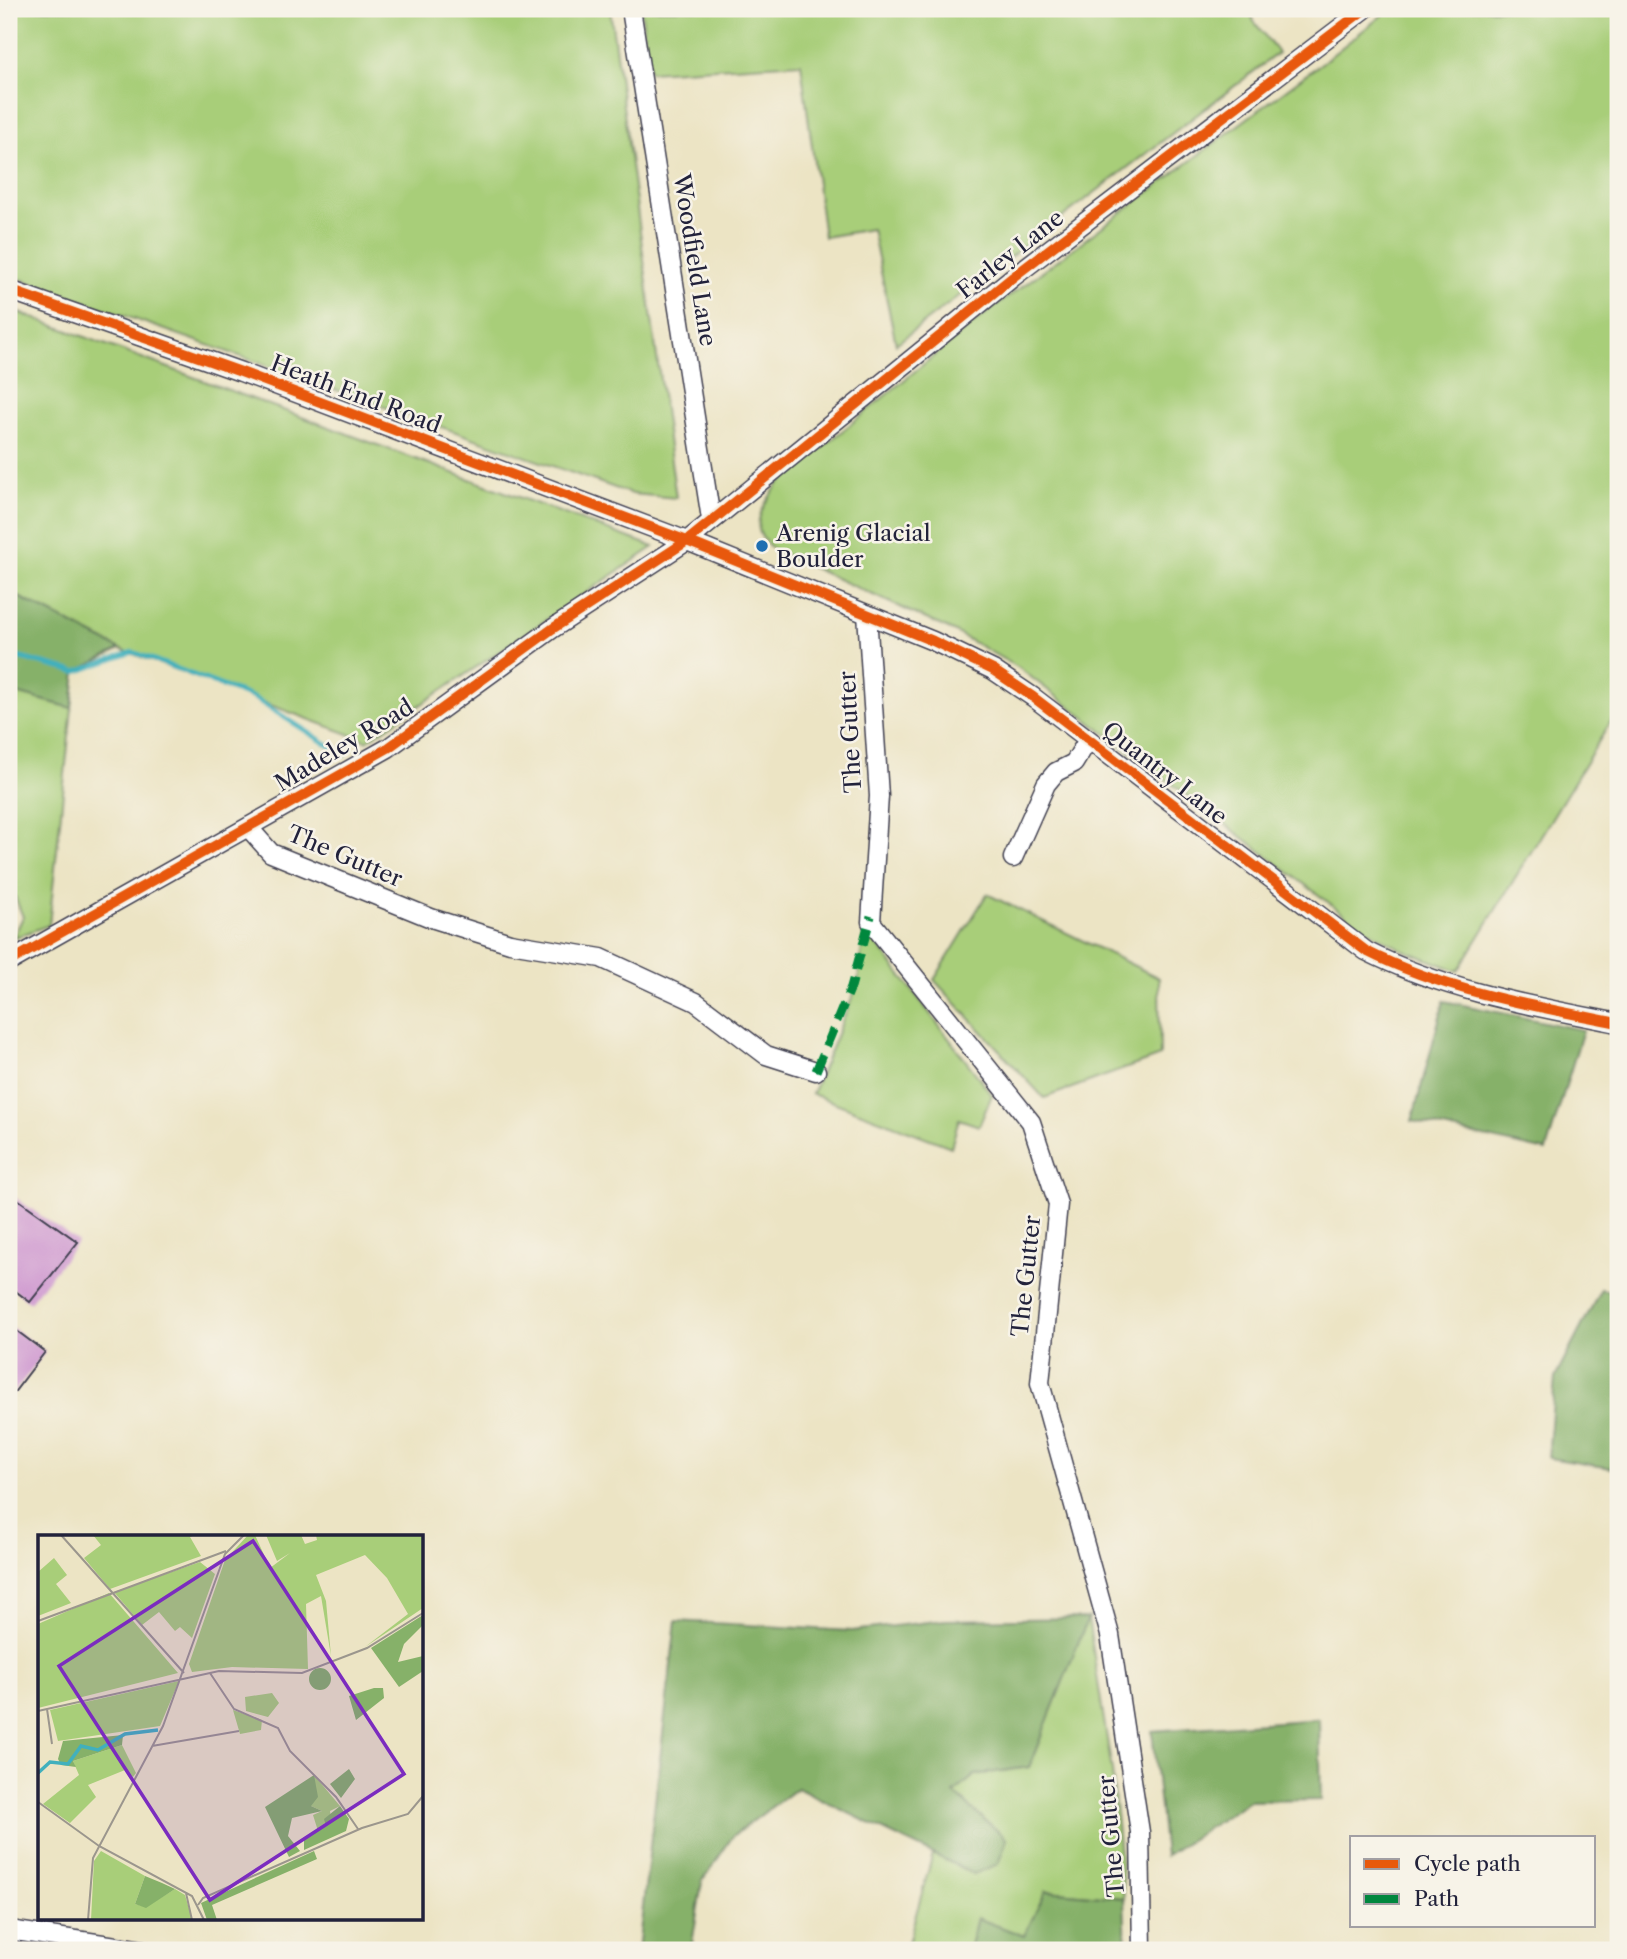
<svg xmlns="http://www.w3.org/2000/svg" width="1627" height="1959" font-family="'Libre Caslon Text',serif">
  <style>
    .green { fill: #a8ce79; stroke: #65785a; stroke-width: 2 }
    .forest { fill: #86b169; stroke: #546a52; stroke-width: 2 }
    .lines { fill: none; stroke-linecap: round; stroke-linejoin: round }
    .stream { stroke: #41b0bd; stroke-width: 5 }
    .building { fill: #cb90ce }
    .minor-casing { stroke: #403f50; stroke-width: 21 }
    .minor { stroke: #fff; stroke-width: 18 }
    .quiet { stroke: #00873e; stroke-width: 9; stroke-dasharray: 18 9; stroke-linecap: butt }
    .cycleway-casing { stroke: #f7f3e8; stroke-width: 15 }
    .cycleway { stroke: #e8590c; stroke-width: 10 }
    .poi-dot { fill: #1f6fb2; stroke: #f7f3e8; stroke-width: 2.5 }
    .labels { text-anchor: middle; stroke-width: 5; stroke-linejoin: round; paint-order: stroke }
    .street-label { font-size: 23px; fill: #22223b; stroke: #f7f3e8 }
    .poi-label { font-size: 23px; fill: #22223b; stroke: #f7f3e8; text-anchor: start }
    .inset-river { fill: none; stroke: #41b0bd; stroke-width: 3.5 }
    .inset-road { fill: none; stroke: #9b968d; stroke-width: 2 }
    .view { fill: #7b2cbf; fill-opacity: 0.15; stroke: #7b2cbf; stroke-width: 3.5 }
    .inset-edge { fill: none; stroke: #22223b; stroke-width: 3.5 }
  </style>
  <rect width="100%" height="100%" fill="#f7f3e8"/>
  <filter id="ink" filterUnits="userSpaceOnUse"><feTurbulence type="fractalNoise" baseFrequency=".0143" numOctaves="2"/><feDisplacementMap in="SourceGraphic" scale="14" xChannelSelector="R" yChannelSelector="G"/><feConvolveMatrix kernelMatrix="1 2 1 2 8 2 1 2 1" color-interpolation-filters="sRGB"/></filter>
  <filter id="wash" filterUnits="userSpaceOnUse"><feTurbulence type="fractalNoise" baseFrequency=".00686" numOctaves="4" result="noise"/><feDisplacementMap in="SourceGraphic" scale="28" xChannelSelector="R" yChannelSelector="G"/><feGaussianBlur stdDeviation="1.57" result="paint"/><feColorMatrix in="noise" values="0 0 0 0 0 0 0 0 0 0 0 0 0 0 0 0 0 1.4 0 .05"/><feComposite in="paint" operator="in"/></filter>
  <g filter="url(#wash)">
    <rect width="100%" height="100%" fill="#ece4c4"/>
    <!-- green -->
    <path class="green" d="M9,9H610L676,498L632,494L9,275Z
      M641,9H1251L1253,20L1278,53L896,344L872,229L824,237L801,63L649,72Z
      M1390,9H1618V710L1458,971L1401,949L1357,924L1019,668L953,631L780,553C744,533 760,510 779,483L976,321L1327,59Z
      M9,309L654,547L367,741L120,649L9,592Z
      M9,691L72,708L49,925L13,938L23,917L9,882Z
      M987,894L1159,978L1160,1056L1044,1098L934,980Z
      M864,927L992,1095L979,1126L959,1119L951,1147L812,1094L858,984Z
      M1088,1618L1112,1771L1124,1898L1046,1891L1024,1936L977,1918L969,1950H906L933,1854L974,1874L1007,1839L954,1793L975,1775L1029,1767Z"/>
    <!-- forest -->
    <path class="forest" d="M9,592L120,649L76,672L72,708L9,691Z
      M1444,1001L1583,1030L1546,1151L1412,1121Z
      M1601,1289L1618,1294V1469L1548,1458L1555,1378Z
      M1088,1618L1029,1767L975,1775L954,1793L1007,1839L998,1864L974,1874L797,1788L733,1836L702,1882L691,1950H638L676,1621L851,1631L945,1620Z
      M1319,1719L1321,1800L1249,1801L1165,1856L1152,1731Z
      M1046,1891L1124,1898L1126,1950H969L977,1918L1024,1936Z"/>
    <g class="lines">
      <!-- stream -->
      <path class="stream" d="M9,655L76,672L133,652L254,698L344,755"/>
    </g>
    <g id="blocks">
      <!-- building -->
      <path class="building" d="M9,1193L78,1242L30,1302L9,1286Z
        M9,1325L45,1352L9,1399Z"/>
    </g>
  </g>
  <g filter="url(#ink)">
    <use href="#blocks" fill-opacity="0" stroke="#403f50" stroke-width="2"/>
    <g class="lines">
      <defs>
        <path id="minor" d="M631,9L711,519
          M9,290L241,372L687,541L933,641L993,670L1033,697L1366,951C1445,991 1532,1006 1618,1023
          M867,614L879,796L871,922L1031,1122L1058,1204L1040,1383L1110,1635L1140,1832L1142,1950
          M248,827L271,853L431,918L510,943L601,958L696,1002L766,1055L816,1071
          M1013,858L1046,784L1056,772L1074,763L1088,740
          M9,962L388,748L552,629L687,541L1013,277L1365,9
          M9,1930L143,1950"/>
      </defs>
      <!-- minor casing -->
      <use href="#minor" class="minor-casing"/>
      <!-- minor -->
      <use href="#minor" class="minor"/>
      <!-- quiet -->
      <path class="quiet" d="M816,1071L851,987L871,916"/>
      <defs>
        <path id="cycleway" d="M9,290L241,372L687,541L933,641L993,670L1033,697L1366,951C1445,991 1532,1006 1618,1023
          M9,962L388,748L552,629L687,541L1013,277L1365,9"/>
      </defs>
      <!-- cycleway casing -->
      <use href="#cycleway" class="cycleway-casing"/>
      <!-- cycleway -->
      <use href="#cycleway" class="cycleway"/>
    </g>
  </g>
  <!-- markers -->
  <circle class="poi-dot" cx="762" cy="546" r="7"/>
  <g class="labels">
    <!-- street labels -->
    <g class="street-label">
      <text transform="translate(1010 254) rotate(-38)" y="8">Farley Lane</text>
      <text transform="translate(695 260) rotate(81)" y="8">Woodfield Lane</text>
      <text transform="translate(356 394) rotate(21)" y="8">Heath End Road</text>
      <text transform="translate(850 732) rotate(-93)" y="8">The Gutter</text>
      <text transform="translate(344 745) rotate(-31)" y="8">Madeley Road</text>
      <text transform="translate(1165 773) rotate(38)" y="8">Quantry Lane</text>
      <text transform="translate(345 856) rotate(23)" y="8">The Gutter</text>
      <text transform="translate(1026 1276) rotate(-84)" y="8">The Gutter</text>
      <text transform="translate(1111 1836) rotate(-95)" y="8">The Gutter</text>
    </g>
    <!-- poi labels -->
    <g class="poi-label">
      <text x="776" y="541">Arenig Glacial<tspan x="776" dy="26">Boulder</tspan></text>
    </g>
  </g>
  <!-- overview -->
  <g transform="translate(38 1535)">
    <rect width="385" height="385" fill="#ece4c4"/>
    <path d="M55,0H157L152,2L163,21L72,54L46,23L63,10ZM210,0H217L232,33L252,18L239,26L228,0H263L267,9L279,5L278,0H385V73L327,112L370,79L349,43L327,20L278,40L288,66L293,121L283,61L268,69L270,134L194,132L154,137L151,129L187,25ZM16,23L29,40L18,49L33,68L0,81V37ZM162,27L177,39L154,103L142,92L137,96L121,77L104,90L76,57ZM71,58L140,138L0,173V89ZM141,146L122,191L20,206L12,175ZM234,158L241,168L230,182L208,176L207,162ZM195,175L224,185L223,195L202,199ZM84,210L98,238L95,242L87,235L50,250L58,262L32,288L5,269L41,240L35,226ZM276,240L302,271L292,276L293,283L280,296L275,280L284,276L273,271ZM63,316L107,341L97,369L108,372L137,354L147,360L154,384L53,385L56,326Z" fill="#a8ce79"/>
    <path d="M385,80V90L366,109L360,127L385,121V136L361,152L333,113ZM271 144a11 11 0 1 1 22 0a11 11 0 1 1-22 0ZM336,153H345L346,163L318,185L311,161ZM85,200L84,210L35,226L38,232L23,230L20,224L25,206ZM311,234L317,244L303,263L292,249ZM276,240L280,262L273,271L284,276L254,283L250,301L262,316L251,322L227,272ZM302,271L311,284L308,296L266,315V305L288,291L286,284ZM276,316L279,324L174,370L179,385H169L163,368ZM107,341L124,348L137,354L108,373L97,369Z" fill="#86b169"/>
    <path class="inset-river" d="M0,238L12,227L30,229L43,211L60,215L87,199L120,195"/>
    <path class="inset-road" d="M23,0L146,138M0,86L188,16M172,138L196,174L240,193L252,216L298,262L320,294M9,174L14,209M0,176L181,136L264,138L329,113L385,78M114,211L201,196M0,267L61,311L154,361L166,385M148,358L154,385M160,370L165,363L324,293L370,279L385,261M50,385L55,323L125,191L187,19L206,0"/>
    <path class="view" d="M215,6L366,239L172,365L21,131Z"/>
    <rect width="385" height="385" class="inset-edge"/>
  </g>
  <!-- margin -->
  <rect width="1627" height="1959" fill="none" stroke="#f7f3e8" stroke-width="35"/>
  <!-- legend -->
  <rect x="1350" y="1836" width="245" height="91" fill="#f7f3e8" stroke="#a29fa3" stroke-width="2"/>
  <rect x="1364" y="1859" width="35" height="10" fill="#e8590c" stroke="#a29fa3" stroke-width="2"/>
  <text x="1414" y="1871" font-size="21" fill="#22223b">Cycle path</text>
  <rect x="1364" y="1894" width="35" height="10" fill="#00873e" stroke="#a29fa3" stroke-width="2"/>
  <text x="1414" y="1906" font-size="21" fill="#22223b">Path</text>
</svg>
